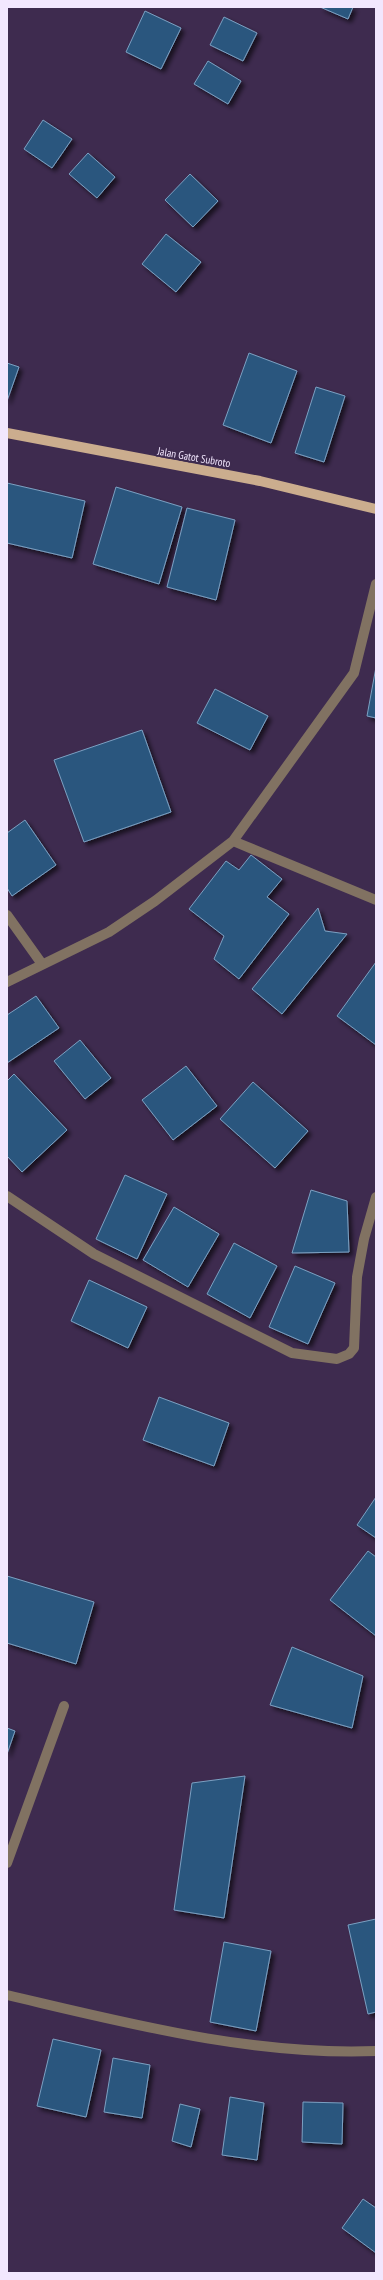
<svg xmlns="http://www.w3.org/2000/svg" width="383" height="2280" font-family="'PT Sans Narrow',sans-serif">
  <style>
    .building { fill: #2a577e; stroke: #7ba0c2; filter: url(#shadow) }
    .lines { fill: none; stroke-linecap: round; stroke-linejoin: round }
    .minor { stroke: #817262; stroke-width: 10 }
    .major { stroke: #cbad8e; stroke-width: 10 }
    .labels { text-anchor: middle; stroke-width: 4; stroke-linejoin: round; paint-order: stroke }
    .street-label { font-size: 11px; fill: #f2e7fe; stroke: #3e2b4f }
  </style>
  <defs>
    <filter id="shadow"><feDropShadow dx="3.5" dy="3.5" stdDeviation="2" flood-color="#0009"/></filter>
  </defs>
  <rect width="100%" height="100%" fill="#3e2b4f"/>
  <!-- building -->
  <path class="building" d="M320,7H353L348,19Z
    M145,11L181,28L161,69L126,52Z
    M224,17L257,33L243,61L210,45Z
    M208,61L241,81L228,104L194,84Z
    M43,120L72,139L52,168L24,149Z
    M88,153L115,177L97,198L69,174Z
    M190,174L218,201L193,227L165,200Z
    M166,234L201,262L176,292L142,264Z
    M249,353L297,371L271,443L223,425Z
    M7,363L19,367L7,401Z
    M316,387L345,396L324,462L295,453Z
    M7,483L85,501L72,558L7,543Z
    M116,487L182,507L159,584L93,564Z
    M187,508L235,520L216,600L167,587Z
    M376,667V718L367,716Z
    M215,689L268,716L250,750L197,723Z
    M142,730L171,812L84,842L54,760Z
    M25,820L56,865L12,896L7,888V833Z
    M251,855L282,879L267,897L289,914L239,979L214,959L224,936L189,909L226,861L239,870Z
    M318,908L325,931L347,934L282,1014L252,989Z
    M376,962V1045L337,1016Z
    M36,996L59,1028L7,1063V1015Z
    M80,1040L111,1078L85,1099L54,1061Z
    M186,1066L217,1106L173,1140L142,1100Z
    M14,1074L67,1130L22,1172L7,1156V1081Z
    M253,1082L308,1131L275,1168L220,1119Z
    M125,1175L167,1194L137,1259L96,1239Z
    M311,1190L347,1201L349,1252L292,1253Z
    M174,1207L219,1234L188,1287L143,1260Z
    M234,1243L277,1266L250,1318L207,1294Z
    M295,1266L335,1283L308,1344L269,1327Z
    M89,1280L147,1307L128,1348L71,1321Z
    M159,1397L229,1423L214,1466L143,1440Z
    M376,1497V1538L357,1525Z
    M368,1551L376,1557V1636L330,1600Z
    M7,1576L94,1602L76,1664L7,1643Z
    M292,1647L363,1676L352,1728L270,1705Z
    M7,1728L15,1731L7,1754Z
    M245,1776L224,1918L174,1910L192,1783Z
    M376,1919V2012L368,2014L348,1925Z
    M224,1942L271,1951L256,2031L210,2022Z
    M53,2039L101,2050L86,2117L37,2106Z
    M113,2058L150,2065L142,2118L104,2112Z
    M230,2097L264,2103L257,2160L222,2155Z
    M303,2102L343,2103L342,2144L302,2142Z
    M180,2104L200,2109L191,2147L172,2141Z
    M363,2199L376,2208V2253L342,2228Z"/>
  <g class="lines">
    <!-- minor -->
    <path class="minor" d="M233,841L376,900
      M7,915L42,964
      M7,982L109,932L155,901L233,841L354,673L376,584
      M7,1196L94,1254L292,1353L337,1359L349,1354L354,1348L357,1277L364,1239L376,1197
      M7,1863L64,1706
      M7,1995C127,2023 252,2056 376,2051"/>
    <!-- major -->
    <path class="major" d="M7,433L260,481L376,509"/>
  </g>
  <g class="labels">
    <!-- street labels -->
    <g class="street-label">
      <text transform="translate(194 457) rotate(10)" y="4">Jalan Gatot Subroto</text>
    </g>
  </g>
  <!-- border -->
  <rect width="383" height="2280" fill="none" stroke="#f2e7fe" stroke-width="16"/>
</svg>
